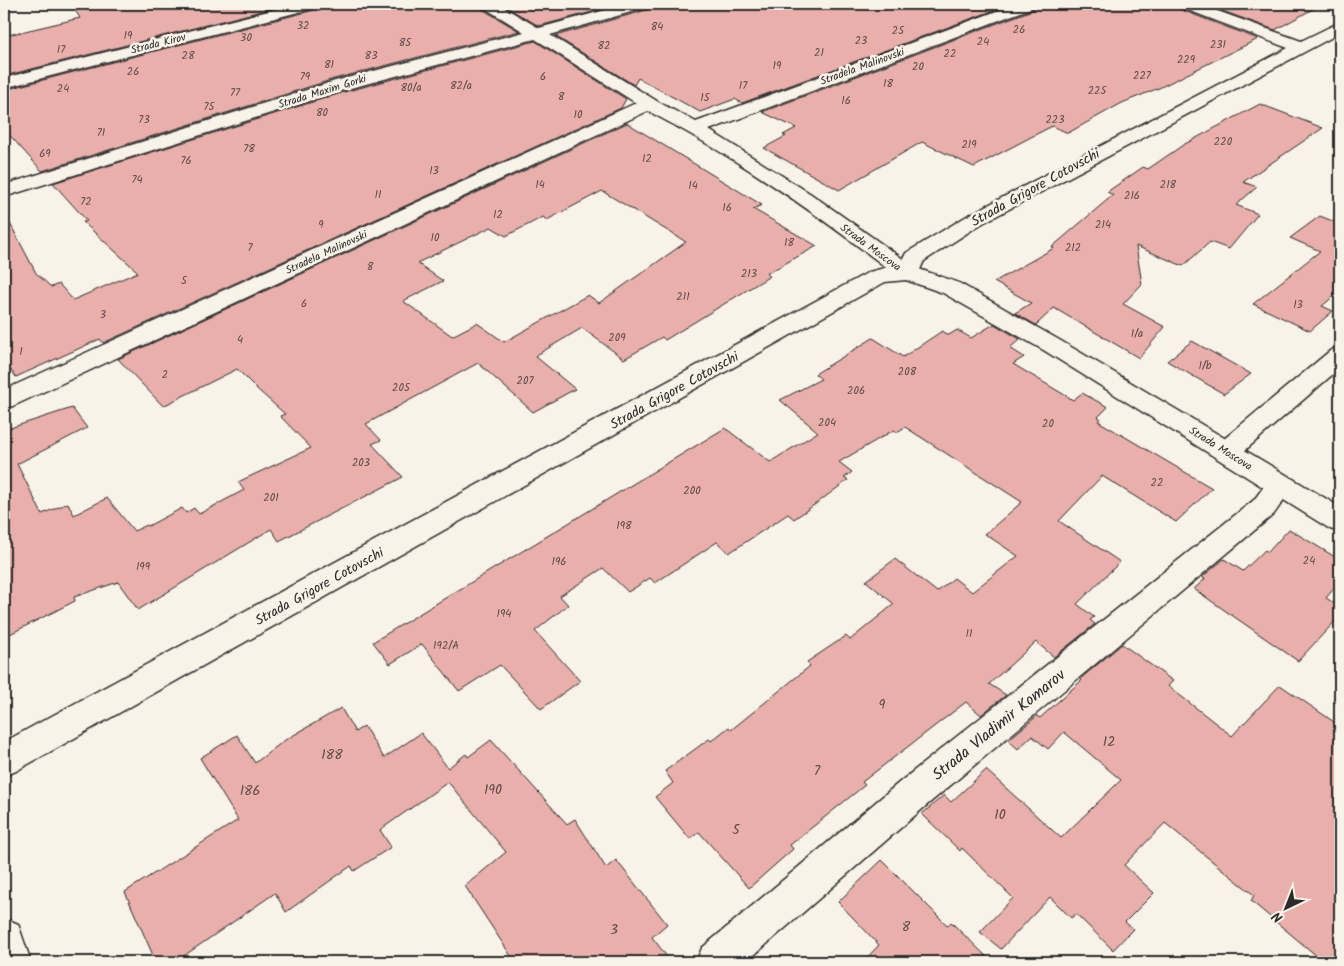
<svg xmlns="http://www.w3.org/2000/svg" width="1344" height="966" font-family="Kalam,sans-serif">
  <style>
    .building { fill: #eaafaa; stroke: #2b2b2b; fill-rule: evenodd }
    .lines { fill: none; stroke-linecap: round; stroke-linejoin: round }
    .minor-casing { stroke: #2b2b2b; stroke-width: 3 }
    .tertiary-casing { stroke: #2b2b2b; stroke-width: 3 }
    .minor { fill: #f7f3e8; fill-rule: evenodd }
    .tertiary { fill: #f7f3e8; fill-rule: evenodd }
    .labels { text-anchor: middle; stroke-width: 5; stroke-linejoin: round; paint-order: stroke }
    .number-label { font-size: 11px; fill: #5b4c4b }
    .far-street-label { font-size: 11px; fill: #2b2b2b; stroke: #f7f3e8 }
    .street-label { font-size: 14px; fill: #2b2b2b; stroke: #f7f3e8 }
    .near-number-label { font-size: 14px; fill: #5b4c4b }
    .near-street-label { font-size: 16px; fill: #2b2b2b; stroke: #f7f3e8 }
  </style>
  <rect width="100%" height="100%" fill="#f7f3e8"/>
  <filter id="ink" filterUnits="userSpaceOnUse"><feTurbulence type="fractalNoise" baseFrequency=".02" numOctaves="2"/><feDisplacementMap in="SourceGraphic" scale="10" xChannelSelector="R" yChannelSelector="G"/><feConvolveMatrix kernelMatrix="1 2 1 2 8 2 1 2 1" color-interpolation-filters="sRGB"/></filter>
  <g filter="url(#ink)">
    <!-- building -->
    <path class="building" d="M71,4H289L4,76V36L80,18Z
      M323,4H479L482,9L519,31L334,79L42,171L4,129V90L318,9Z
      M501,4H622L539,26Z
      M653,4H1011L742,103L735,99L700,112L638,78L634,85L555,36L650,9Z
      M1038,4H1176L1179,9L1258,39L1159,88L1122,103L1068,133L1052,126L974,167L922,142L839,190L764,148L786,136L783,135L796,128L762,112L1035,9Z
      M1203,4H1322L1275,30Z
      M535,41L626,99L621,108L103,343L100,339L16,377L4,362V212L36,273L51,287L59,284L73,300L138,272L83,222L87,221L53,183L348,91Z
      M1260,104L1323,128L1243,182L1257,187L1236,205L1258,214L1229,249L1210,242L1183,266L1136,246L1142,284L1123,304L1165,327L1139,358L1054,308L1036,325L1015,313L1031,303L994,282L1054,248L1052,247L1113,195L1107,192L1143,167L1148,169L1183,145Z
      M627,123L762,205L753,209L817,246L766,274L770,276L665,340L662,337L624,359L582,328L535,356L575,389L533,412L478,363L366,424L381,440L372,444L403,477L279,541L271,529L138,610L118,582L74,597L75,601L4,637V430L72,408L87,428L17,464L42,514L68,503L74,515L107,498L134,531L147,525L148,526L182,508L186,513L194,508L199,514L244,490L238,482L311,448L280,416L285,414L258,390L237,369L163,406L118,359ZM602,191L686,242L599,303L588,295L504,342L477,323L452,336L403,301L443,281L417,263L491,227L506,236L543,217L547,220Z
      M1320,216L1340,224V291L1322,306L1333,311L1310,331L1253,304L1320,251L1290,238Z
      M994,324L1020,339L1010,348L1024,357L1013,364L1073,400L1082,393L1108,407L1098,417L1101,419L1098,421L1212,488L1176,522L1102,476L1059,521L1120,562L1077,604L1094,617L1090,620L1095,624L1054,657L1036,642L989,684L1006,695L981,715L966,702L862,782L865,785L790,845L793,849L749,888L699,832L690,839L655,797L673,783L665,771L709,739L711,741L729,727L731,730L810,666L807,662L846,636L850,640L894,604L866,581L895,559L937,592L954,578L972,592L1018,556L985,534L1022,502L905,427L897,432L894,430L839,462L852,472L844,478L848,480L817,503L794,519L788,514L729,553L717,542L655,583L650,578L628,592L603,568L560,596L568,605L535,631L580,681L541,709L500,665L459,691L422,644L390,664L373,642L725,428L770,462L818,432L780,400L821,379L815,374L873,338L903,357L942,331L949,335L957,330L971,338Z
      M1192,341L1251,374L1224,394L1167,361Z
      M1289,529L1340,560V581L1326,598L1340,607V616L1298,661L1194,589L1205,579L1202,577L1224,559L1243,571L1265,550L1268,552Z
      M1122,644L1173,681L1168,686L1232,736L1280,685L1340,726V962H1324L1251,901L1254,895L1165,823L1124,865L1154,893L1125,922L1133,929L1113,950L1076,914L1071,918L1050,897L1001,949L980,932L1013,898L962,848L960,851L922,814L944,795L951,802L986,770L1061,838L1121,780L1064,732L1048,749L1032,736L1018,749L1008,740L1037,716L1040,718L1082,680L1080,679Z
      M341,708L355,732L364,726L384,758L421,733L448,768L466,754L468,757L491,740L567,824L575,819L606,868L616,860L667,924L652,937L671,962H515L465,886L506,852L448,782L380,830L391,847L354,871L351,866L286,912L275,893L175,962H156L125,892L238,820L200,758L237,735L255,763L285,740Z
      M882,860L948,926L951,922L992,962H863L879,945L838,902Z"/>
    <g class="lines">
      <defs>
        <path id="minor" d="M296,4H321L318,7L4,88V78Z
          M481,4H498L539,28L628,4H651L649,7L550,35L660,103L696,122L1016,4H1036L1034,7L709,130L811,194L903,259L906,253L967,216L1288,48L1180,7L1178,4H1198L1301,41L1340,22V33L981,224L924,261L916,278L908,280L900,278C834,227 765,177 692,135C678,127 663,119 648,111L13,406L4,408V390L636,103L535,39L347,89L4,197V185L335,81L524,32L483,7Z
          M1340,347V368L1236,458L1227,460L1218,458L1214,451L1218,444L1331,350Z
          M1280,475L1290,478L1294,485L1274,514L927,805L746,962H696L702,948L901,781L1254,500L1270,478Z
          M4,918L18,924L31,962H4Z"/>
        <path id="tertiary" d="M892,266L916,268L959,283L1061,341L1340,507V532L1330,529L1045,351L943,293L906,280L885,282L16,771L4,776V742L869,272Z"/>
      </defs>
      <!-- minor casing -->
      <use href="#minor" class="minor-casing"/>
      <!-- tertiary casing -->
      <use href="#tertiary" class="tertiary-casing"/>
      <!-- minor -->
      <use href="#minor" class="minor"/>
      <!-- tertiary -->
      <use href="#tertiary" class="tertiary"/>
    </g>
  </g>
  <g class="labels">
    <!-- number labels -->
    <g class="number-label">
      <text x="303" y="29">32</text>
      <text x="657" y="30">84</text>
      <text x="1019" y="33">26</text>
      <text x="898" y="34">25</text>
      <text x="128" y="39">19</text>
      <text x="246" y="41">30</text>
      <text x="861" y="44">23</text>
      <text x="983" y="45">24</text>
      <text x="405" y="46">85</text>
      <text x="1218" y="48">231</text>
      <text x="604" y="49">82</text>
      <text x="61" y="53">17</text>
      <text x="819" y="56">21</text>
      <text x="950" y="57">22</text>
      <text x="188" y="59">28</text>
      <text x="371" y="59">83</text>
      <text x="1186" y="63">229</text>
      <text x="329" y="68">81</text>
      <text x="777" y="69">19</text>
      <text x="918" y="70">20</text>
      <text x="133" y="75">26</text>
      <text x="1142" y="79">227</text>
      <text x="305" y="80">79</text>
      <text x="543" y="80">6</text>
      <text x="888" y="87">18</text>
      <text x="461" y="89">82/a</text>
      <text x="743" y="89">17</text>
      <text x="411" y="91">80/a</text>
      <text x="63" y="92">24</text>
      <text x="1097" y="94">225</text>
      <text x="235" y="96">77</text>
      <text x="561" y="100">8</text>
      <text x="705" y="101">15</text>
      <text x="846" y="104">16</text>
      <text x="209" y="110">75</text>
      <text x="322" y="116">80</text>
      <text x="578" y="118">10</text>
      <text x="144" y="123">73</text>
      <text x="1055" y="123">223</text>
      <text x="101" y="136">71</text>
      <text x="1223" y="145">220</text>
      <text x="969" y="148">219</text>
      <text x="249" y="152">78</text>
      <text x="45" y="157">69</text>
      <text x="647" y="162">12</text>
      <text x="186" y="164">76</text>
      <text x="434" y="174">13</text>
      <text x="137" y="183">74</text>
      <text x="540" y="188">14</text>
      <text x="1168" y="188">218</text>
      <text x="693" y="189">14</text>
      <text x="378" y="198">11</text>
      <text x="1132" y="199">216</text>
      <text x="86" y="205">72</text>
      <text x="727" y="211">16</text>
      <text x="498" y="218">12</text>
      <text x="321" y="228">9</text>
      <text x="1103" y="228">214</text>
      <text x="435" y="241">10</text>
      <text x="789" y="246">18</text>
      <text x="250" y="251">7</text>
      <text x="1073" y="251">212</text>
      <text x="370" y="270">8</text>
      <text x="749" y="277">213</text>
      <text x="184" y="284">5</text>
      <text x="683" y="300">211</text>
      <text x="304" y="307">6</text>
      <text x="1298" y="308">13</text>
      <text x="103" y="318">3</text>
      <text x="1137" y="337">1/a</text>
      <text x="617" y="341">209</text>
      <text x="240" y="343">4</text>
      <text x="21" y="355">1</text>
      <text x="1205" y="369">1/b</text>
      <text x="907" y="375">208</text>
      <text x="165" y="378">2</text>
      <text x="525" y="384">207</text>
      <text x="401" y="391">205</text>
      <text x="856" y="394">206</text>
      <text x="827" y="426">204</text>
      <text x="1048" y="427">20</text>
      <text x="361" y="466">203</text>
      <text x="1157" y="486">22</text>
      <text x="692" y="494">200</text>
      <text x="271" y="501">201</text>
      <text x="624" y="529">198</text>
      <text x="1309" y="564">24</text>
      <text x="559" y="565">196</text>
      <text x="143" y="570">199</text>
      <text x="504" y="617">194</text>
      <text x="969" y="637">11</text>
      <text x="446" y="649">192/A</text>
    </g>
    <!-- far-street labels -->
    <g class="far-street-label">
      <text transform="translate(158 43) rotate(-14)" y="4">Strada Kirov</text>
      <text transform="translate(862 66) rotate(-20)" y="4">Stradela Malinovski</text>
      <text transform="translate(322 91) rotate(-17)" y="4">Strada Maxim Gorki</text>
      <text transform="translate(871 247) rotate(36)" y="4">Strada Moscova</text>
      <text transform="translate(326 252) rotate(-25)" y="4">Stradela Malinovski</text>
      <text transform="translate(1221 448) rotate(32)" y="4">Strada Moscova</text>
    </g>
    <!-- street labels -->
    <g class="street-label">
      <text transform="translate(1035 187) rotate(-29)" y="5">Strada Grigore Cotovschi</text>
      <text transform="translate(674 390) rotate(-29)" y="5">Strada Grigore Cotovschi</text>
      <text transform="translate(319 586) rotate(-29)" y="5">Strada Grigore Cotovschi</text>
    </g>
    <!-- near-number labels -->
    <g class="near-number-label">
      <text x="882" y="709">9</text>
      <text x="1109" y="746">12</text>
      <text x="332" y="759">188</text>
      <text x="817" y="775">7</text>
      <text x="493" y="794">190</text>
      <text x="250" y="795">186</text>
      <text x="1000" y="819">10</text>
      <text x="736" y="834">5</text>
      <text x="906" y="931">8</text>
      <text x="614" y="934">3</text>
    </g>
    <!-- near-street labels -->
    <g class="near-street-label">
      <text transform="translate(998 724) rotate(-39)" y="6">Strada Vladimir Komarov</text>
    </g>
  </g>
  <!-- margin -->
  <rect width="1344" height="966" fill="none" stroke="#f7f3e8" stroke-width="20"/>
  <rect x="10" y="10" width="1324" height="946" fill="none" stroke="#2b2b2b" stroke-width="2" filter="url(#ink)"/>
  <!-- north arrow -->
  <g transform="translate(1286 908) rotate(223)" stroke="#f7f3e8" stroke-width="4" paint-order="stroke">
  <path d="M0-4L9 19L0 12L-9 19Z" fill="#2b2b2b"/>
  <text y="-8" font-size="14" font-weight="bold" text-anchor="middle" fill="#2b2b2b">N</text>
  </g>
</svg>
